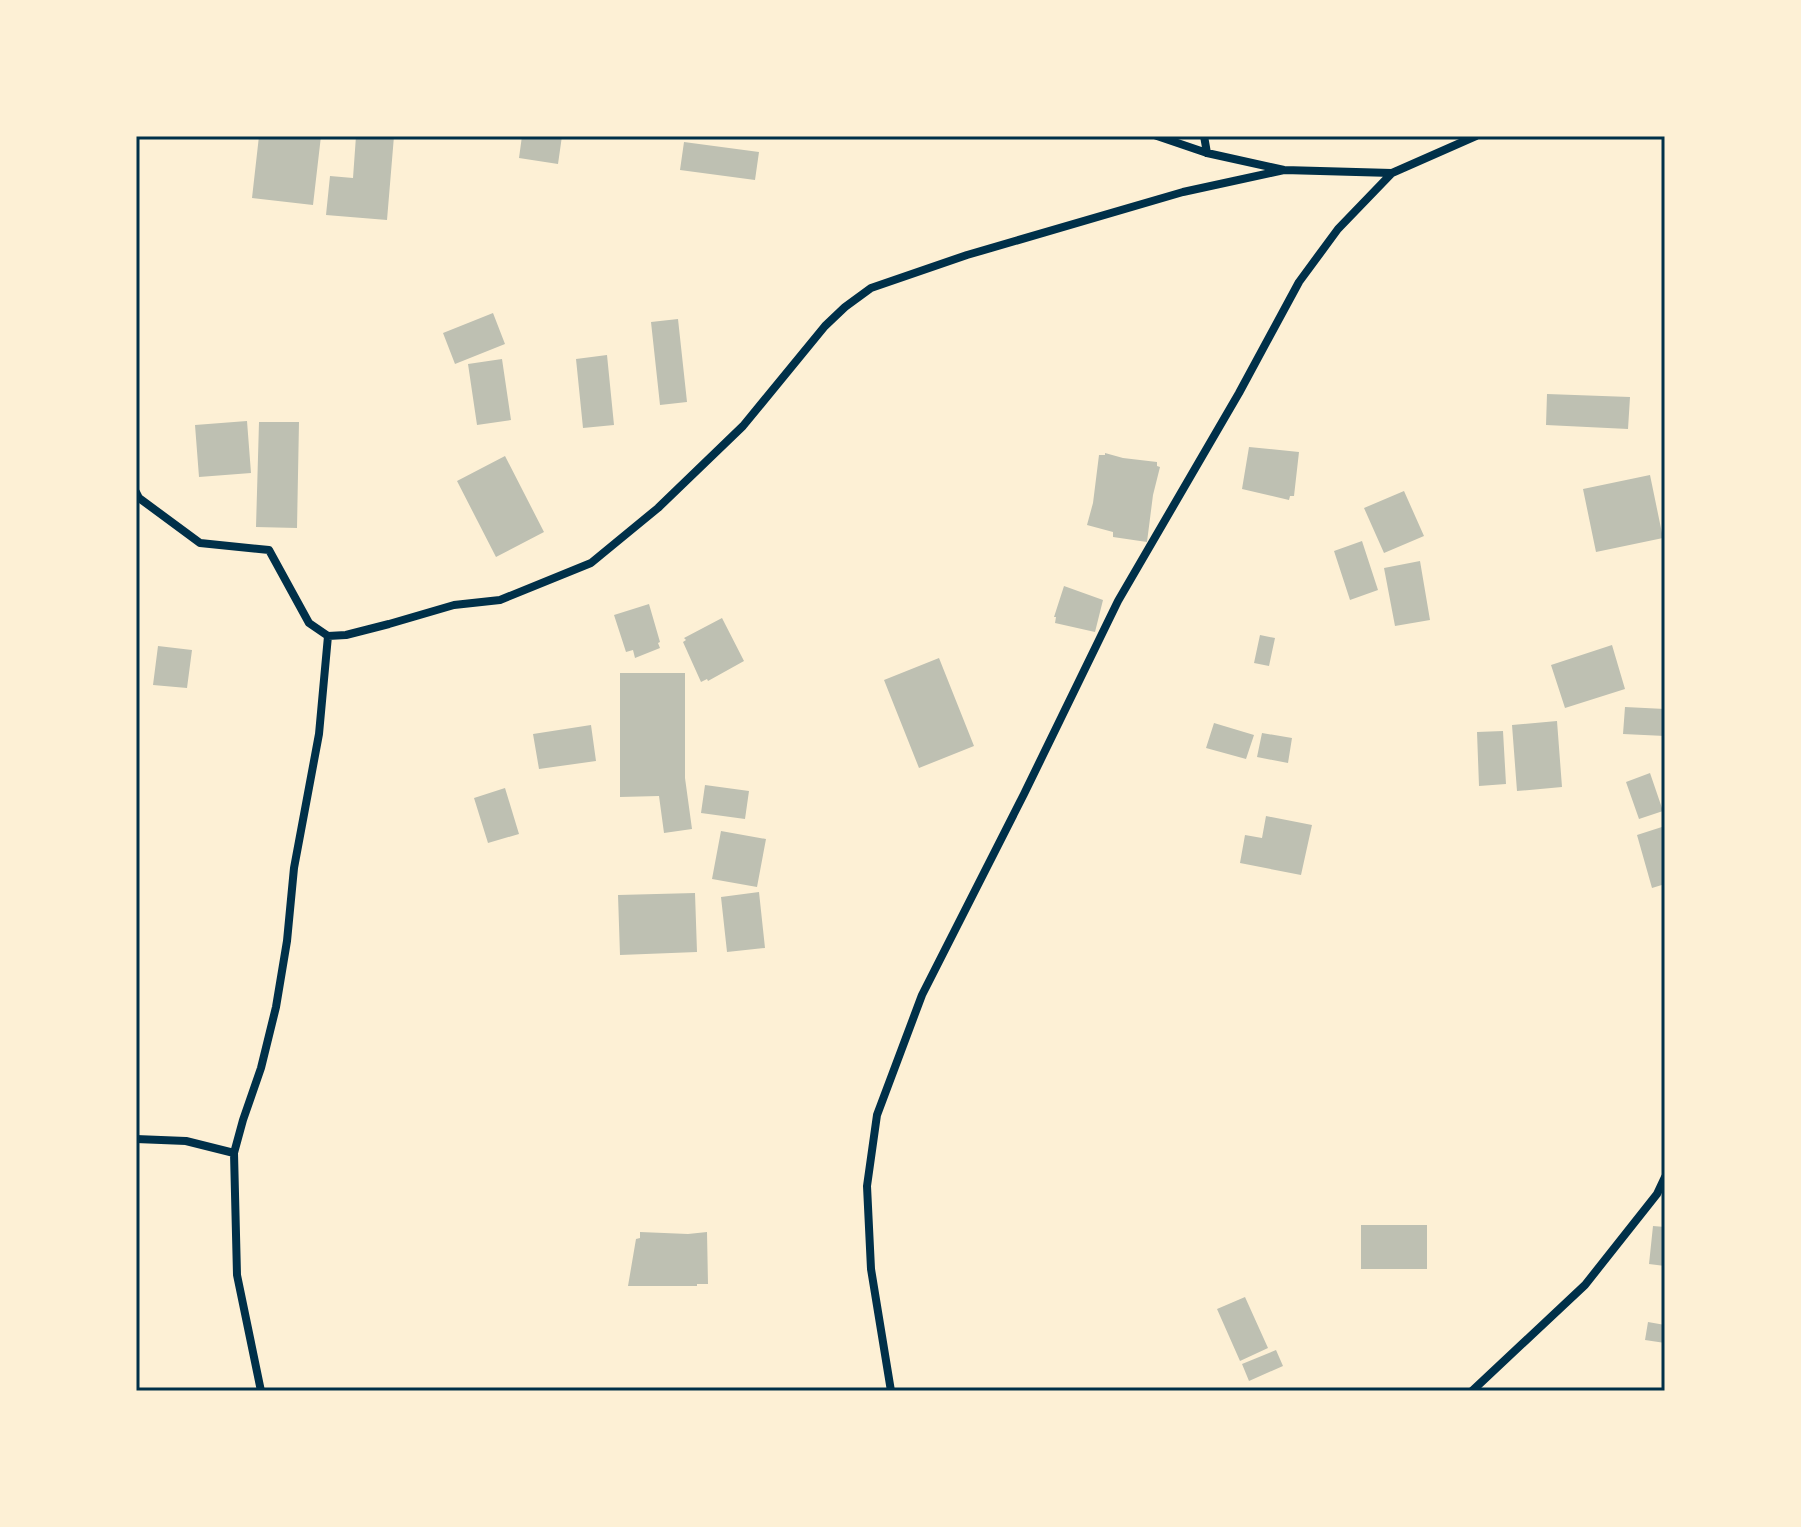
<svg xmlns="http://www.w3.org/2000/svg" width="1801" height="1527" font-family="'Open Sans',sans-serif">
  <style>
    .building { fill: #bec0b2 }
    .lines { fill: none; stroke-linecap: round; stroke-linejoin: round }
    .minor { stroke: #003049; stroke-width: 8 }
    .neatline { fill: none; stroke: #003049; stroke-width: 3 }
  </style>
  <rect width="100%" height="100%" fill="#fdf0d5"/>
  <!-- building -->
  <path class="building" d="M259,136H321L313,205L252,198Z
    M356,136H394L387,220L326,215L330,176L353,178Z
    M522,136H562L558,164L519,158Z
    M684,142L759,152L755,180L680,170Z
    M493,313L505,344L455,364L443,333Z
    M678,319L687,402L660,405L651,322Z
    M607,355L614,425L583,428L576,359Z
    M502,359L511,420L477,425L468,364Z
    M1547,394L1630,397L1628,429L1546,425Z
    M247,421L251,473L199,477L195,425Z
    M259,422H299L297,528L256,527Z
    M1249,447L1299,452L1294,496H1290L1289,500L1242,489Z
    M1105,453L1123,458L1157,462V466L1160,467L1153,495L1147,542L1113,537V532L1087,525L1093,503L1099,455H1105Z
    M505,456L544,532L496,557L457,481Z
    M1650,475L1663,538L1596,552L1583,489Z
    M1404,491L1424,536L1384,553L1364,508Z
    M1362,541L1378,590L1350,600L1334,551Z
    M1420,561L1430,620L1395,626L1384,568Z
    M1064,586L1103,600L1095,632L1055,623L1056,617H1054Z
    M649,604L660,642L658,643L660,648L635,658L633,650L626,652L614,615Z
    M722,618L744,661L708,681L707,679L701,682L683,642L686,640L684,638Z
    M1260,635L1275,638L1269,666L1254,663Z
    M1612,645L1625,689L1565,708L1551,665Z
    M158,646L192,650L187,688L153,685Z
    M939,658L974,746L919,768L884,680Z
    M620,673H685V778L692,829L664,833L659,796L620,797Z
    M1625,707L1665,709V736L1623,734Z
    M1557,721L1562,787L1517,791L1512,725Z
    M1214,723L1254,735L1246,759L1206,748Z
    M591,725L596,761L539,769L533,734Z
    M1503,731L1506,784L1479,786L1477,732Z
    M1262,733L1292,738L1288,763L1257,757Z
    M1650,773L1663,811L1639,819L1626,782Z
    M705,785L749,791L745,819L701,813Z
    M505,788L519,834L488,843L474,798Z
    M1266,816L1312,825L1301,875L1240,863L1245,835L1262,838Z
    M1665,826V884L1652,888L1637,835Z
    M721,831L766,839L757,887L712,879Z
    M759,892L765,948L727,952L721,897Z
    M695,893L697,952L620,955L618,895Z
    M1361,1225H1427V1269H1361Z
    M1653,1226L1665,1227V1266L1649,1264Z
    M640,1232L688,1234L707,1232L708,1284H697V1286H628L636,1239L640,1238Z
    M1245,1297L1268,1348L1240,1361L1217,1309Z
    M1648,1322L1665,1325V1343L1645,1340Z
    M1276,1350L1283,1366L1249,1381L1242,1364Z"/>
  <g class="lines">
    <!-- minor -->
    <path class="minor" d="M1157,136L1207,153L1284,170L1392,173
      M1204,136L1207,153
      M136,492L139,498L200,543L269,550L309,623L328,636L346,635L389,624L454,605L500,600L591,563L658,508L743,426L825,326L845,307L871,288L967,255L1183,192L1284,170
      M136,1139L186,1141L234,1153
      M261,1391L237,1275L234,1153L243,1120L261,1068L276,1007L287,941L294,868L319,734L328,636
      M891,1391L871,1269L867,1186L877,1115L922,995L1024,794L1118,601L1239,393L1299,282L1338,229L1392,173L1476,136
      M1472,1391L1585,1285L1657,1194L1665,1177"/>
  </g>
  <!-- border -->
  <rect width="1801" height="1527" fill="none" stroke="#fdf0d5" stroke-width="276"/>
  <rect x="138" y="138" width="1525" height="1251" class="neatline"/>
</svg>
